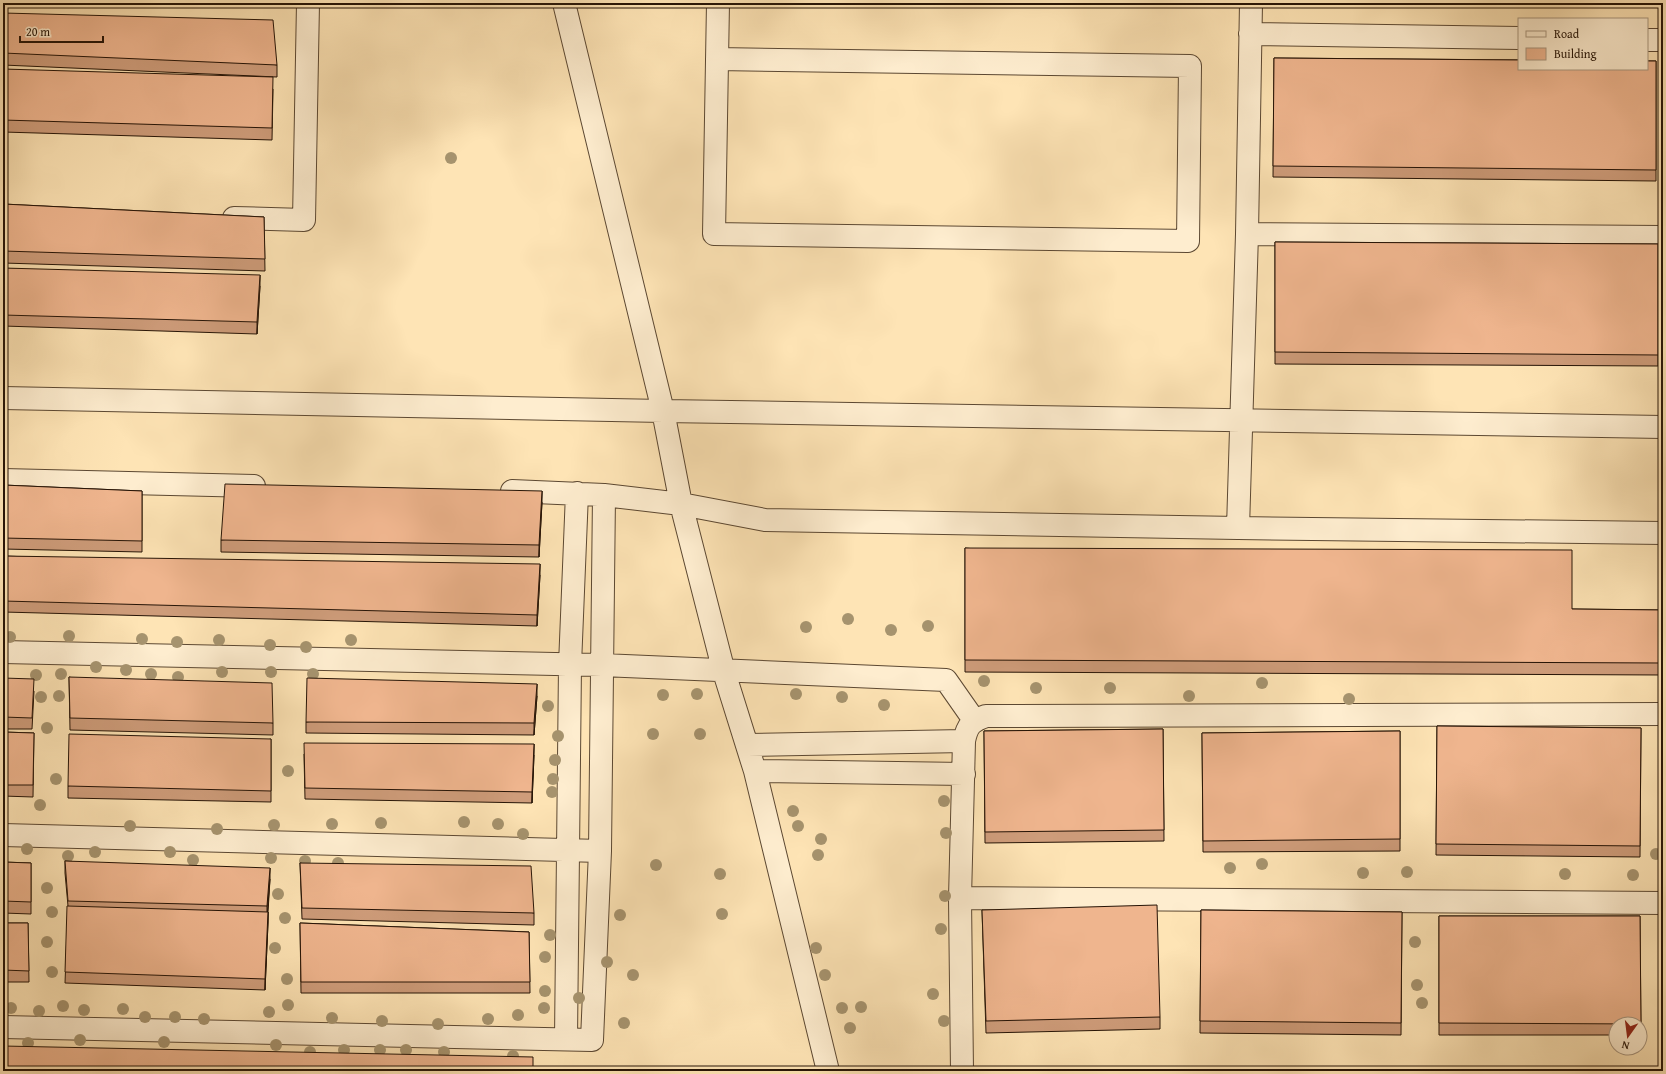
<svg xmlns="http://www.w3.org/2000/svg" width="1666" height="1074" font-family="'Gentium Book Plus',serif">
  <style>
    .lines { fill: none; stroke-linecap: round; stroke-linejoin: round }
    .minor-casing { stroke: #5c4832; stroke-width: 24 }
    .minor { stroke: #feedcf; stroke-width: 22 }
    .tree { fill: #a6936e }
    .wall { fill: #ce9c7a; stroke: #261406 }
    .shaded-wall { fill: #a77f63; stroke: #261406 }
    .building { fill: #efb58e; stroke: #261406 }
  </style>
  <rect width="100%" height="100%" fill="#fee4b5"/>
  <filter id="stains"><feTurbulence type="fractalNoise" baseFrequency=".005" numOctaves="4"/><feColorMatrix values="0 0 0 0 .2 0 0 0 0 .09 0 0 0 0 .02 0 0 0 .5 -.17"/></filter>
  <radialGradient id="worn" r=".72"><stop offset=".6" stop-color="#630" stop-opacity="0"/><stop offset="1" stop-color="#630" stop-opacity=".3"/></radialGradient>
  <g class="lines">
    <defs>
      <path id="minor" d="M564,3L663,411L681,504L724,672L755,771L828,1071
        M1250,34L1519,38
        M1647,40H1660
        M717,59L1190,66L1188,241L714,234L718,3
        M234,218L304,220L308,3
        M1247,234L1663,237
        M3,398L663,411L1663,427
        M3,480L254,486
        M512,491L604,495L681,504L765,520L1238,528L1663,533
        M1238,528L1247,234L1251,3
        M3,652L602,665L946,680L974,720
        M748,745L964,741C967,726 971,721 986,716L1663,714
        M755,771L964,774
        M3,835L600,851
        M960,898L1663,903
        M3,1027L592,1040L600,851L604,495
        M566,1039L570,665L577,493
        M962,1071L960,898L964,741"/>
    </defs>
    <!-- minor casing -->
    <use href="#minor" class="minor-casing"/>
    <!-- minor -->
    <use href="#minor" class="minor"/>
  </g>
  <!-- trees -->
  <g class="tree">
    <circle cx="451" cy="158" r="6"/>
    <circle cx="848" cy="619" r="6"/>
    <circle cx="928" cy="626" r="6"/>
    <circle cx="806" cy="627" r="6"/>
    <circle cx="891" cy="630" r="6"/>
    <circle cx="69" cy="636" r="6"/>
    <circle cx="10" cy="637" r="6"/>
    <circle cx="142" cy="639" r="6"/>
    <circle cx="219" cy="640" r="6"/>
    <circle cx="351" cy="640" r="6"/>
    <circle cx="177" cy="642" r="6"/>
    <circle cx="270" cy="645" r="6"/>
    <circle cx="306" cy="647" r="6"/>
    <circle cx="96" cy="667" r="6"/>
    <circle cx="126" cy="670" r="6"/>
    <circle cx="222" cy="672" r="6"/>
    <circle cx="271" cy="672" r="6"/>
    <circle cx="61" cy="674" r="6"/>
    <circle cx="151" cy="674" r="6"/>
    <circle cx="313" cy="674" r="6"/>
    <circle cx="36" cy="675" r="6"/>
    <circle cx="178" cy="677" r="6"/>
    <circle cx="984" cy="681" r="6"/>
    <circle cx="1262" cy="683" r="6"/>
    <circle cx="1036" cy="688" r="6"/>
    <circle cx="1110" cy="688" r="6"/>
    <circle cx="697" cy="694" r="6"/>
    <circle cx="796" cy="694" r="6"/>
    <circle cx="663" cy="695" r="6"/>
    <circle cx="59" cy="696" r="6"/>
    <circle cx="1189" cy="696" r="6"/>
    <circle cx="41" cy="697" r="6"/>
    <circle cx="842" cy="697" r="6"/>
    <circle cx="1349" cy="699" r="6"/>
    <circle cx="884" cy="705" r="6"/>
    <circle cx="548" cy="706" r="6"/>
    <circle cx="47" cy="728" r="6"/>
    <circle cx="653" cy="734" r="6"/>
    <circle cx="700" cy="734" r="6"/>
    <circle cx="558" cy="736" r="6"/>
    <circle cx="555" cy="760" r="6"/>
    <circle cx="288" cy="771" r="6"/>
    <circle cx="56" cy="779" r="6"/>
    <circle cx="553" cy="779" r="6"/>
    <circle cx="552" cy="792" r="6"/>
    <circle cx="944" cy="801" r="6"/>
    <circle cx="40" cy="805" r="6"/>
    <circle cx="793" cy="811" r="6"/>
    <circle cx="464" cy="822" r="6"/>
    <circle cx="381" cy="823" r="6"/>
    <circle cx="332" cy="824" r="6"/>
    <circle cx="498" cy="824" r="6"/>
    <circle cx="274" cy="825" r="6"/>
    <circle cx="130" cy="826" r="6"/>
    <circle cx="798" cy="826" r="6"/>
    <circle cx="217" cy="829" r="6"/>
    <circle cx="946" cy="833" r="6"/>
    <circle cx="523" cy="834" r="6"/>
    <circle cx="821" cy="839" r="6"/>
    <circle cx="27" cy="849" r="6"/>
    <circle cx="95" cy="852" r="6"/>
    <circle cx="170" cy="852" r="6"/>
    <circle cx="1656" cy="854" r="6"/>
    <circle cx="818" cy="855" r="6"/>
    <circle cx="68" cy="856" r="6"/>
    <circle cx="271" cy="858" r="6"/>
    <circle cx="193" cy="860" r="6"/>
    <circle cx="305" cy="861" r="6"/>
    <circle cx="338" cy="863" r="6"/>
    <circle cx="1262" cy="864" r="6"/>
    <circle cx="656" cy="865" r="6"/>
    <circle cx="1230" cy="868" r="6"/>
    <circle cx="1407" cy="872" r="6"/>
    <circle cx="1363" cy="873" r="6"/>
    <circle cx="720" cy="874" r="6"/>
    <circle cx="1565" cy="874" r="6"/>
    <circle cx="1633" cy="875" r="6"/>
    <circle cx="47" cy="888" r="6"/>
    <circle cx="278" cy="894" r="6"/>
    <circle cx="945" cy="896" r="6"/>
    <circle cx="52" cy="912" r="6"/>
    <circle cx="722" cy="914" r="6"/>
    <circle cx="620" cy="915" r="6"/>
    <circle cx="285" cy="918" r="6"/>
    <circle cx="941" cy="929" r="6"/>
    <circle cx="550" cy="935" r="6"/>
    <circle cx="47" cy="942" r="6"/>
    <circle cx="1415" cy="942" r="6"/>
    <circle cx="275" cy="948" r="6"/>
    <circle cx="816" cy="948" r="6"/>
    <circle cx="545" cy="957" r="6"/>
    <circle cx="607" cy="962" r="6"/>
    <circle cx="52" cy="972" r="6"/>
    <circle cx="633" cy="975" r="6"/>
    <circle cx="825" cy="975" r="6"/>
    <circle cx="287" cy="979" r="6"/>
    <circle cx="1417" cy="985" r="6"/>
    <circle cx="545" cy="991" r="6"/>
    <circle cx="933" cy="994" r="6"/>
    <circle cx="579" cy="998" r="6"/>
    <circle cx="1422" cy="1003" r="6"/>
    <circle cx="288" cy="1005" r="6"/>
    <circle cx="63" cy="1006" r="6"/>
    <circle cx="861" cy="1007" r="6"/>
    <circle cx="11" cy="1008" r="6"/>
    <circle cx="544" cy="1008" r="6"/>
    <circle cx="842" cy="1008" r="6"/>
    <circle cx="123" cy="1009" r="6"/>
    <circle cx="84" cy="1010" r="6"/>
    <circle cx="39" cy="1011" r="6"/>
    <circle cx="269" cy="1012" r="6"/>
    <circle cx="518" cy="1015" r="6"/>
    <circle cx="145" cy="1017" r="6"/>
    <circle cx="175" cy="1017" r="6"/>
    <circle cx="332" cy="1018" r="6"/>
    <circle cx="204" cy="1019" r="6"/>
    <circle cx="488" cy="1019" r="6"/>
    <circle cx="382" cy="1021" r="6"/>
    <circle cx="944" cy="1021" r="6"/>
    <circle cx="624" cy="1023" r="6"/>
    <circle cx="438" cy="1024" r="6"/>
    <circle cx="850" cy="1028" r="6"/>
    <circle cx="80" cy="1040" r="6"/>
    <circle cx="164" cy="1042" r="6"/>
    <circle cx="28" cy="1043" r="6"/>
    <circle cx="276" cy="1045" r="6"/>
    <circle cx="344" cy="1050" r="6"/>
    <circle cx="380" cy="1050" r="6"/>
    <circle cx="406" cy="1050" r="6"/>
    <circle cx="310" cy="1052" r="6"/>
    <circle cx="444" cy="1052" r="6"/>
    <circle cx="513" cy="1056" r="6"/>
  </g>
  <!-- wall -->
  <path class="wall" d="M3,13L277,65V77L3,65Z
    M1274,58L1656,61V181L1273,177Z
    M3,69L273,89L272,140L3,132Z
    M3,204L264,217L265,271L3,263Z
    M1275,242L1658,244V366L1275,364Z
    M3,268L260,286L257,334L3,326Z
    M3,485L142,491V552L3,549Z
    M542,502L539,557L221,552V540Z
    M965,548L1572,609L1663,610V675L965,672Z
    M3,556L540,575L537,626L3,612Z
    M69,677L273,723V735L70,730Z
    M3,678L34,691L32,729H3Z
    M537,696L534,735L306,733V722Z
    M1437,726L1641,728L1640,857L1436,855Z
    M1163,729L1164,841L985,843L984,731Z
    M1400,731V851L1203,852L1202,733Z
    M3,732L34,733L33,797L3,796Z
    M271,739V802L68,798V786Z
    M304,754L534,755L532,803L305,799Z
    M65,861L270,879L268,912V923L265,990L65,983L68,906L65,873Z
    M3,862L31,863V914L3,913Z
    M300,863L534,913V925L302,919Z
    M982,910L1160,1017V1029L986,1033Z
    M1201,910L1402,912L1401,1035L1200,1033Z
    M1439,916H1640L1641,1035H1640V1024H1616V1035H1439Z
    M3,923H28L29,982H3Z
    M300,923L529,932L530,993H301Z"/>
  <!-- shaded-wall -->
  <path class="shaded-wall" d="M260,275V286L257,334V322Z
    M542,491V502L539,557V545Z
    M540,564V575L537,626V615Z
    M537,684V696L534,735V723Z
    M534,744V755L532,803V792Z
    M270,868V879L267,918V906Z
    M268,912V923L265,990V979Z"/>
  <!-- building -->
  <path class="building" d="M3,13L273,20L277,65L3,53Z
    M1274,58L1519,60V69H1647V61H1656V170L1273,166Z
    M3,69L273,77L272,128L3,120Z
    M3,204L264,217L265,259L3,251Z
    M1275,242L1658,244V355L1275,352Z
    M3,268L260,275L257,322L3,315Z
    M225,484L542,491L539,545L221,540Z
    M3,485L142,491V541L3,538Z
    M965,548L1572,550V609L1663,610V663L965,660Z
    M3,556L540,564L537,615L3,601Z
    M69,677L272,683L273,723L70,718Z
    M3,678L34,679L32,718L3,717Z
    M307,678L537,684L534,723L306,722Z
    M1437,726L1641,728L1640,846L1436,844Z
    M1163,729L1164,830L985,832L984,731Z
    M1400,731V839L1203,841L1202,733Z
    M3,732L34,733L33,785H3Z
    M69,734L271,739V791L68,786Z
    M304,743L534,744L532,792L305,788Z
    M65,861L270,868L267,906L68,901Z
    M3,862L31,863V902L3,901Z
    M300,863L531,866L534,913L302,908Z
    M1157,905L1160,1017L986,1021L982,910Z
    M67,906L268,912L265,979L65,972Z
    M1201,910L1402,912L1401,1023L1200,1021Z
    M1439,916H1640L1641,1024L1439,1023Z
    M3,923H28L29,971L3,970Z
    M300,923L529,932L530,982H301Z
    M3,1046L533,1057V1071H3Z"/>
  <!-- margin -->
  <rect width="1666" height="1074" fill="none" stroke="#fee4b5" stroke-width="16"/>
  <rect x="4" y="4" width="1658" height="1066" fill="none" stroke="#261406" stroke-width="2"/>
  <rect x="8" y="8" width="1650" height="1058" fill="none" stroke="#261406"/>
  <!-- legend -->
  <rect x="1518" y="18" width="130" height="52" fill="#feedcf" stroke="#a8967f"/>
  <rect x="1526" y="31" width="20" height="6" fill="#feedcf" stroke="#a8967f"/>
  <text x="1554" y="38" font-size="12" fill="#261406">Road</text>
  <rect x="1526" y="48" width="20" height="12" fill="#efb58e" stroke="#a8967f"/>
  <text x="1554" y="58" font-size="12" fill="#261406">Building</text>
  <!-- north arrow -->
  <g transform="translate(1628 1036) rotate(194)"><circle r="19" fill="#feedcf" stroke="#a8967f"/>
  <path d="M0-3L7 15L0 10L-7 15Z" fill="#8f2418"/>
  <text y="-6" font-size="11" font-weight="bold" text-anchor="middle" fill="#261406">N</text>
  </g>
  <!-- scale -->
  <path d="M20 36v6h83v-6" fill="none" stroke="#261406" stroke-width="2"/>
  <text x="26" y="36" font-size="12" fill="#261406" stroke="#feedcf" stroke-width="3" paint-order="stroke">20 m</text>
  <rect width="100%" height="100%" filter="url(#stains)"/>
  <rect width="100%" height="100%" fill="url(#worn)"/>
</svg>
